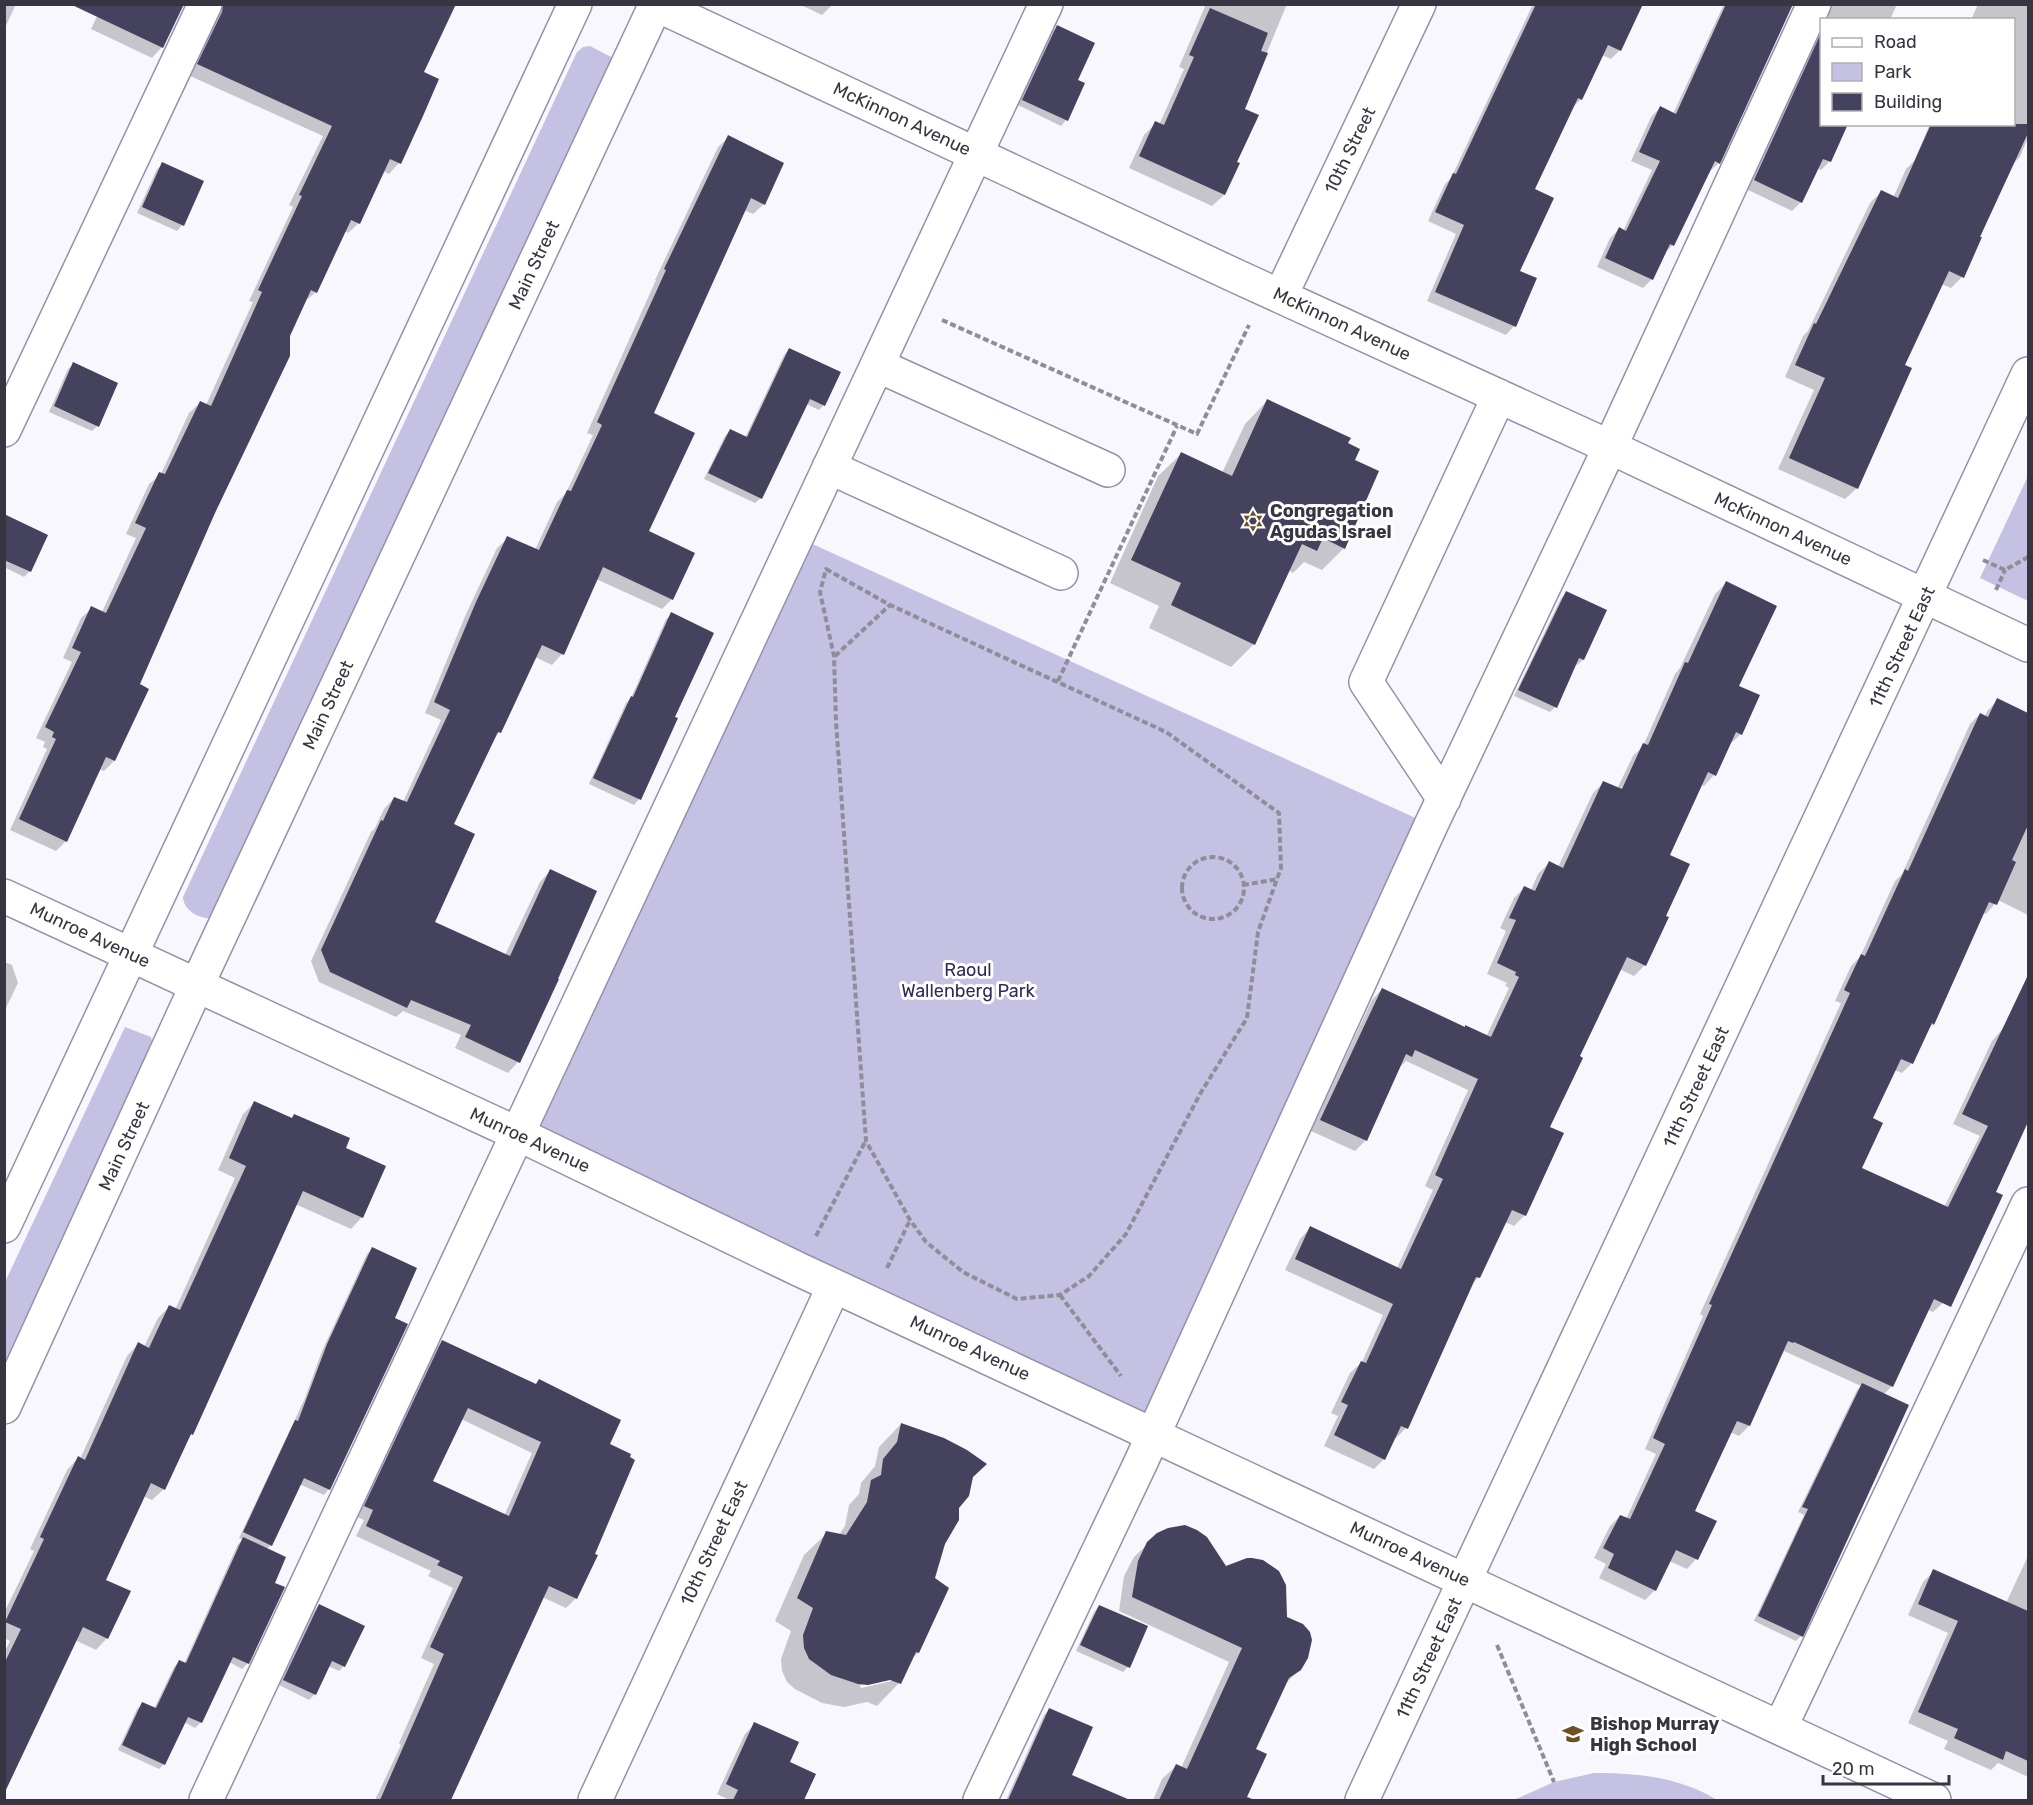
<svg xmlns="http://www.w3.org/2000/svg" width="2033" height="1805" font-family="Rubik,sans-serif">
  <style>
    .green { fill: #c4c1e2 }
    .shadow { fill: #0003; fill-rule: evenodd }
    .building { fill: #45425e; fill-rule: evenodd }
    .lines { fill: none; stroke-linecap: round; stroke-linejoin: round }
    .minor-casing { stroke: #9391ad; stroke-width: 36 }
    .path { stroke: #8f8e98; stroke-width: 4; stroke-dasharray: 6 3; stroke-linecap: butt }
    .minor { stroke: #fff; stroke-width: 33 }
    .labels { text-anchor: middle; stroke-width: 6; stroke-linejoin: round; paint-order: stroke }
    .street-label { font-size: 18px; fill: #363541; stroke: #fff }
    .poi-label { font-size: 18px; font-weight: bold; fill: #363541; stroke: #fff; text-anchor: start }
    .park-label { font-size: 18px; fill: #312a56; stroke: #fff }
  </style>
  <rect width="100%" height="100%" fill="#f8f7fe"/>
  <!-- green -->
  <path class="green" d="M590,46L613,58L213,918C200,920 183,910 183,897L577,52L583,47Z
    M2028,476V601L1980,578Z
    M797,537L1431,825L1152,1433L518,1134Z
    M125,1027L151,1037L153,1046L5,1366V1282Z
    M1594,1773C1637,1773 1680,1777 1717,1800H1514L1554,1782Z"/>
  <!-- shadow -->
  <path class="shadow" d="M4,4H16L4,30Z
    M103,4L162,47L152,58L91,29Z
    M211,4H275L437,79L399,163L389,174L383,171L359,223L348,233L344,231L316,292L304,302L138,685L147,689L114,761L104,771L99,769L66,841L56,851L10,830L47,749L43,747L45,742L36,738L72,662L63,658L81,618L92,608L102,612L136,538L126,534L149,484L161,474L189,413L200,403L206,405L253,302L249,301L293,207L289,205L323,136L188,75Z
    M799,4H833L822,15Z
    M1206,4H1287L1243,110L1235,163L1238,164L1224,195L1212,206L1129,168L1144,135L1156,123L1159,125L1184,69L1179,67Z
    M1533,4H1642L1620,50L1611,59L1602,55L1581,99L1572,108L1533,190L1518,272L1535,279L1514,326L1506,335L1427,301L1456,234L1428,221L1445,184L1451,178Z
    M1724,4H1791L1719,163L1710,171L1673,245L1664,253L1652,279L1643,288L1597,267L1610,238L1619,229L1623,231L1652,170L1631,161L1651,117L1660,108L1673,114Z
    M1822,4H1897L1890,20H1823Z
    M1978,4H2028V137L2020,157L2012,165L1962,277L1951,288L1941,284L1903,366L1857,488L1845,499L1778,469L1814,390L1785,377L1803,336L1808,331L1870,203L1881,192L1893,198L1906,169L1914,161L1930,124H2014V20H1971Z
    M1822,25V124L1830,161L1821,170L1817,168L1801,202L1792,211L1746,189Z
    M1057,27L1076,81L1083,83L1066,120L1061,126L1018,105L1052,32Z
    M729,137L764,204L753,214L744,210L652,414L647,532L672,599L662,609L596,579L562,654L552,665L535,657L499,732L492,740L452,825L433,922L505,955L540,882L550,871L557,980L518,1062L508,1073L455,1048L461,1035L403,1011L396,1017L319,982L311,961L371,832L375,828L384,809L394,798L403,802L441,720L425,713L466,614L497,548L508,538L535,550L557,502L566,493L593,435L587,433L656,280H655L718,147Z
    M163,164L202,182L182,225L177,231L137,213L157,169Z
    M789,349L824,405L819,410L806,404L761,498L755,503L704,479L725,436L730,431L745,438L784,355Z
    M74,364L97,426L92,431L49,412L68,369Z
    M1267,401L1346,444L1344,548L1322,570L1304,562L1293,573L1288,570L1254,644L1231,667L1149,628L1159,606L1110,583L1158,476L1181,454L1222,473L1245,424Z
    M4,516L30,571L24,577L4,567Z
    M1726,583L1741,734L1730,744L1714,775L1704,786L1701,784L1668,855L1645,965L1634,976L1619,969L1578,1057L1548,1128L1525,1215L1514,1226L1505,1222L1479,1277L1471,1285L1406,1428L1396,1438H1394L1384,1459L1374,1469L1324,1446L1338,1416L1331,1413L1350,1373L1362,1362L1383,1315L1285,1270L1300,1239L1310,1228L1397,1268L1433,1190L1425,1186L1468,1090L1406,1061L1400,1067L1366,1140L1355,1151L1311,1131L1372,1000L1382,989L1464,1028L1486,1037L1509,988L1505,986L1507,983L1487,974L1506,931L1500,928L1514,898L1525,887L1531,890L1538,874L1549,863L1558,867L1593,793L1604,782L1617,789L1633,756L1643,746L1675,674L1680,668L1715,594Z
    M1566,593L1605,611L1583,660L1577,665L1575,664L1555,707L1550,712L1514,696L1561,598Z
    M672,614L673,718L639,799L634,805L589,784L626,703L631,698L666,619Z
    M1998,700L2028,714V808L2024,817L2028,819V915L1998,900L1986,914L1983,913L1933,1024L1928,1029L1911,1064L1902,1073L1894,1070L1871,1119L1860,1169L1944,1207L1980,1136L1953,1124L1992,1041L2006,1025L2010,1027L2028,989V1118L1943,1303L1933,1312L1928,1310L1892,1386L1883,1395L1801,1636L1796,1641L1754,1621L1804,1515L1798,1512L1857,1390L1861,1386L1784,1351L1749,1426L1739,1436L1730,1432L1693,1511L1696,1559L1687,1569L1669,1561L1655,1590L1645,1600L1599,1578L1606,1564L1594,1558L1610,1526L1620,1516L1626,1519L1656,1454L1645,1449L1703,1316L1700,1314L1841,1003L1835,1001L1851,966L1860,957L1895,881L1902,874L1970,724L1980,714L1984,717L1988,710Z
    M4,962L12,965L18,983L4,1012Z
    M254,1103L291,1119L294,1116L344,1149L362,1217L351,1229L295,1204L192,1434L186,1440L164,1489L152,1500L143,1496L104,1581L107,1638L96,1650L75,1640L4,1794V1653L10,1641L4,1638V1613L34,1551L30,1549L67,1470L78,1458L80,1459L127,1356L138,1344L144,1347L158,1318L169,1307L175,1310L235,1178L218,1170L243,1114Z
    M372,1249L393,1319L329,1489L324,1495L299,1484L271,1545L266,1550L248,1663L242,1669L229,1662L201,1722L195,1728L184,1722L164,1764L159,1769L118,1750L137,1709L143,1704L154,1709L174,1667L179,1662L184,1664L238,1544L243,1540L239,1538L305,1398L322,1351L367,1254Z
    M442,1342L608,1445L576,1598L566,1608L542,1597L449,1800H375L401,1745L399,1743L434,1664L421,1658L453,1588L428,1576L431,1571L356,1536L364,1520L355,1516L432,1352ZM461,1419L532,1453L504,1516L431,1482Z
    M901,1424L972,1477L944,1543L933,1579L947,1588L918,1653L910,1660L899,1683L877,1706L867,1702L844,1707L822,1703L795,1689L787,1682L782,1671L781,1659L791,1631L775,1621L804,1555L827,1533L839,1535L845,1526L849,1505L859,1494L861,1483L875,1466L879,1447ZM892,1678V1681L861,1688L860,1685Z
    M1158,1534L1225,1568L1286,1618L1300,1669L1285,1684L1254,1750L1265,1755L1245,1800H1153L1162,1779L1176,1766L1181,1768L1229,1662L1119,1611L1124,1576L1134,1557Z
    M2028,1556V1777L1998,1763L1991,1770L1944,1749L1948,1741L1908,1723L1948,1633L1908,1615L1923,1582L1934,1571L2006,1603Z
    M319,1605L344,1666L339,1671L328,1666L315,1694L309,1700L279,1685L314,1611Z
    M1099,1606L1128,1667L1123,1672L1076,1651L1094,1612Z
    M1050,1709L1070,1776L1076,1779L1067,1800H1006L1044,1715Z
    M755,1724L788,1763L814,1775L802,1800H729L717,1794L745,1734Z"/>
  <!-- building -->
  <path class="building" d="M70,4H184L163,48Z
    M223,4H456L424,72L439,79L423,116L401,164L390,159L360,224L351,220L317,293L311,290L290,336V356L215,513L140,684L149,689L115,761L106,757L67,842L19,819L56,739L52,737L54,732L45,727L81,652L72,648L91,606L106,613L146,528L135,523L159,472L165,474L200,401L211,406L262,292L258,290L302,196L299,195L332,126L197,64L222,12Z
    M1536,4H1643L1621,51L1608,45L1582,100L1578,98L1535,189L1554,198L1520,271L1537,278L1516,327L1435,292L1464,225L1435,212L1453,173L1456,174Z
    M1726,4H1793L1720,164L1715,161L1674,246L1670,244L1653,280L1605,258L1619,227L1626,231L1660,161L1639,152L1660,106L1676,114Z
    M1210,8L1268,33L1261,51L1268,53L1245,109L1259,115L1237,162L1240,163L1225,195L1139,156L1155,121L1164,125L1194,57L1189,55Z
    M1057,25L1095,43L1078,80L1085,83L1068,121L1022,100Z
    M1821,33V124H1848L1831,162L1823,159L1802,203L1754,180Z
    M1931,124H2028V133L1980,237H1982L1964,278L1949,271L1905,365L1912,368L1858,489L1789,458L1825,378L1795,365L1814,323L1816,324L1881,190L1898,198Z
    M728,135L784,163L765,205L751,198L654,413L695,433L649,531L695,553L673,600L603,567L564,655L542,645L501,733L498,732L454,824L475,834L435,922L510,956L550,869L597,891L558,979H559L520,1063L465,1037L471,1025L411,1000L407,1008L330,972L321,950L381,820L383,821L394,797L407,802L450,710L434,702L476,602L507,536L539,550L567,490L571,491L602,425L597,422L666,270L664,269Z
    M162,162L204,181L184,226L142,207Z
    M789,348L841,372L825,406L810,399L762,499L708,473L730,429L747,437Z
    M73,362L118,383L99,427L54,406Z
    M1267,399L1351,438L1348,443L1360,449L1355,460L1379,471L1345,549L1323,538L1317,551L1302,544L1255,645L1171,605L1181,583L1131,560L1181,452L1232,476Z
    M4,514L48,535L31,572L4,560Z
    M1726,581L1777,606L1739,686L1760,695L1742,735L1736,732L1716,776L1708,772L1670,855L1690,864L1666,916L1669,917L1646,966L1627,957L1580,1056L1583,1058L1550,1127L1564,1133L1526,1216L1512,1210L1480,1278L1476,1277L1408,1429L1401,1426L1385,1460L1334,1435L1348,1405L1341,1402L1361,1361L1366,1363L1393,1304L1295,1259L1310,1226L1401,1269L1443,1179L1435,1175L1478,1079L1415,1050L1412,1057L1406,1054L1367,1141L1320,1120L1382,988L1465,1027V1025L1491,1037L1519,977L1515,975L1516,972L1497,963L1516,920L1509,918L1524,886L1535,891L1549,861L1563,868L1603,781L1622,789L1643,743L1648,745L1685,662L1688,663Z
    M1566,591L1607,610L1584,660L1579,658L1557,708L1518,690Z
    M671,612L714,633L675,717L678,718L641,800L593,778L631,696L633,697Z
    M1997,698L2028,713V825L2012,860L2016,862L1997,905L1989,902L1934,1025L1932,1023L1913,1064L1901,1059L1873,1118L1883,1123L1862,1168L1948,1207L1988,1126L1962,1114L2028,975V1122L1996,1192L2003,1195L1951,1307L1934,1299L1893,1387L1794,1342L1793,1343L1788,1341L1750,1426L1737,1421L1695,1511L1717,1521L1698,1560L1676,1550L1656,1591L1608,1568L1614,1554L1603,1548L1620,1515L1630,1519L1665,1444L1653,1438L1712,1305L1709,1304L1850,993L1844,990L1861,954L1865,956L1905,869L1908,871L1980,713L1988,717Z
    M254,1101L292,1118L294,1114L350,1138L346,1148L386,1166L363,1218L303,1191L193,1435L191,1434L165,1490L151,1483L106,1580L131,1591L108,1639L83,1627L4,1794V1664L21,1629L5,1622L44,1539L40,1537L78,1456L85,1460L138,1342L149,1348L169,1305L180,1310L246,1166L229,1158Z
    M372,1247L417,1268L395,1318L408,1324L330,1490L304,1478L272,1546L243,1532L295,1420L298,1421L327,1344Z
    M442,1340L536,1384L539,1379L621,1420L610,1444L631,1454L630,1457L635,1460L595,1554L598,1555L577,1599L549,1586L451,1800H380L444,1654L430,1647L463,1577L437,1565L440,1561L366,1526L373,1510L364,1506ZM468,1408L541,1442L509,1516L433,1481Z
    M1862,1383L1909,1405L1803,1637L1758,1616L1808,1509L1802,1507Z
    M901,1423L944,1438L967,1450L987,1464L973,1477L969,1496L959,1508V1520L945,1544L935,1578L949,1588L919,1653L916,1652L901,1684L890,1680L868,1685L858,1684L831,1675L809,1659L804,1648L803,1635L813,1608L797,1598L826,1531L846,1535L867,1502L871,1480L881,1475L883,1459L897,1442Z
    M1185,1525L1197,1530L1207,1537L1226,1566L1247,1558H1252L1263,1560L1279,1571L1286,1585L1287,1617L1303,1624L1310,1632L1312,1640L1308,1658L1301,1670L1289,1678L1256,1749L1267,1754L1247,1797L1255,1800H1159L1176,1764L1187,1769L1242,1648L1132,1597L1138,1561L1147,1542L1157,1533L1168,1528Z
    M243,1537L286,1557L275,1583L285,1587L249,1664L233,1657L202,1723L188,1717L165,1765L122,1745L142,1702L156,1708L179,1660L186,1663Z
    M1933,1569L2028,1611V1761L2006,1751L2003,1760L1954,1738L1958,1729L1918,1712L1958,1621L1918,1604Z
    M319,1604L365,1626L345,1667L332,1661L316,1695L283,1680Z
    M1099,1605L1148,1626L1130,1668L1080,1645Z
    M1049,1708L1093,1727L1072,1775L1130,1800H1008Z
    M754,1722L799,1742L790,1762L816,1774L804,1800H733L738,1790L726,1784Z"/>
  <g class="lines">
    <defs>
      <path id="minor" d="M655,4L1236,276L1610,447L2028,645
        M1281,295L1419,4
        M877,365L1108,470
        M4,430L205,4
        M829,467L1061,573
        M1444,799L1366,682L1499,396
        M4,896L518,1134L798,1269L1934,1800
        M4,1226L575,4
        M4,1407L197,985L656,4
        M1780,1728L2028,1204
        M206,1800L1046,4
        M595,1800L834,1286
        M980,1800L1140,1464L1431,825L1610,447L1814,4
        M1362,1800L2028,374"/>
    </defs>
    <!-- minor casing -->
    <use href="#minor" class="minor-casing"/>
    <!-- path -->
    <path class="path" d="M942,320L1197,434L1249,325
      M1983,560L2005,570L2028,557
      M826,569L890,605L1166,732L1279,813L1281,868L1258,932L1247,1018L1200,1094L1126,1234L1089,1276L1060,1295L1017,1299L963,1272L926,1242L910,1220L866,1141L836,722L834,656L820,592Z
      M1996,590L2005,570
      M835,656L890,605
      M1058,681L1177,426
      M1182 888a31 31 0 1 1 62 0a31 31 0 1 1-62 0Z
      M1243,885L1278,879
      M816,1236L865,1142
      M887,1268L910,1220
      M1060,1295L1121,1376
      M1497,1645L1554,1782"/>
    <!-- minor -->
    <use href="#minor" class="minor"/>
  </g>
  <!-- icons -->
  <defs>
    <symbol id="synagogue-bare" viewBox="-9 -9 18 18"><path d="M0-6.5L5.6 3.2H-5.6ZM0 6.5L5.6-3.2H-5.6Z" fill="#6c5123" stroke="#fff" stroke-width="2.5" paint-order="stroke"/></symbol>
    <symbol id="school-bare" viewBox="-9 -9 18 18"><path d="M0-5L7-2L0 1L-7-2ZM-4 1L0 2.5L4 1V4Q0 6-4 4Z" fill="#6c5123" stroke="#fff" stroke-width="2.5" paint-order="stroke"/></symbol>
  </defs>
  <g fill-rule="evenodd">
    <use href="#synagogue-bare" x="1238" y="506" width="30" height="30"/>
    <use href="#school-bare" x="1558" y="1719" width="30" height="30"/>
  </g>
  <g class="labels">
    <!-- street labels -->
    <g class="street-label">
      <text transform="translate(902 119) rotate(25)" y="6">McKinnon Avenue</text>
      <text transform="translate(1350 150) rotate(-64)" y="6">10th Street</text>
      <text transform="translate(534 265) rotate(-65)" y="6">Main Street</text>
      <text transform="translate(1342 324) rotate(25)" y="6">McKinnon Avenue</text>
      <text transform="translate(1783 529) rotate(25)" y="6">McKinnon Avenue</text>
      <text transform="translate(1902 647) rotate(-65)" y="6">11th Street East</text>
      <text transform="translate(328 705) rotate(-65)" y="6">Main Street</text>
      <text transform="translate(90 935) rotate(25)" y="6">Munroe Avenue</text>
      <text transform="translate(1696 1087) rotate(-65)" y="6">11th Street East</text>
      <text transform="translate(530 1140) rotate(25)" y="6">Munroe Avenue</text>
      <text transform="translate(124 1146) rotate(-65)" y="6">Main Street</text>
      <text transform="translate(970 1348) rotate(25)" y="6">Munroe Avenue</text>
      <text transform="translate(714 1543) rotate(-65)" y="6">10th Street East</text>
      <text transform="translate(1410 1554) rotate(25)" y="6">Munroe Avenue</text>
      <text transform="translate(1429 1658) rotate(-65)" y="6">11th Street East</text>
    </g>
    <!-- poi labels -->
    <g class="poi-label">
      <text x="1270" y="517">Congregation<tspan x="1270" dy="21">Agudas Israel</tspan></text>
      <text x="1590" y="1730">Bishop Murray<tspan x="1590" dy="21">High School</tspan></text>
    </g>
    <!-- park labels -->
    <g class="park-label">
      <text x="968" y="976">Raoul<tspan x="968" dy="21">Wallenberg Park</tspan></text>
    </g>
  </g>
  <!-- border -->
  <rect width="2033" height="1805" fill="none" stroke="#363541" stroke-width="12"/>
  <!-- legend -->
  <rect x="1820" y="18" width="195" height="108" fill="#ffffff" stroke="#afaeb3" stroke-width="1.5"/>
  <rect x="1832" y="38" width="30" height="9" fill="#ffffff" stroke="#afaeb3" stroke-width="1.5"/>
  <text x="1874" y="48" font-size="18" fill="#363541">Road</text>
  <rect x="1832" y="63" width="30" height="18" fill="#c4c1e2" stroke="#afaeb3" stroke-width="1.5"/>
  <text x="1874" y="78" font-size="18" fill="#363541">Park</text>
  <rect x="1832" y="93" width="30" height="18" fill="#45425e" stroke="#afaeb3" stroke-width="1.5"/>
  <text x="1874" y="108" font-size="18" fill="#363541">Building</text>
  <!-- scale -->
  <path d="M1823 1775v9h126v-9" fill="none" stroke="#363541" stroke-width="3"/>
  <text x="1832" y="1775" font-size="18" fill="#363541" stroke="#ffffff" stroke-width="4.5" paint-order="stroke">20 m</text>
</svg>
